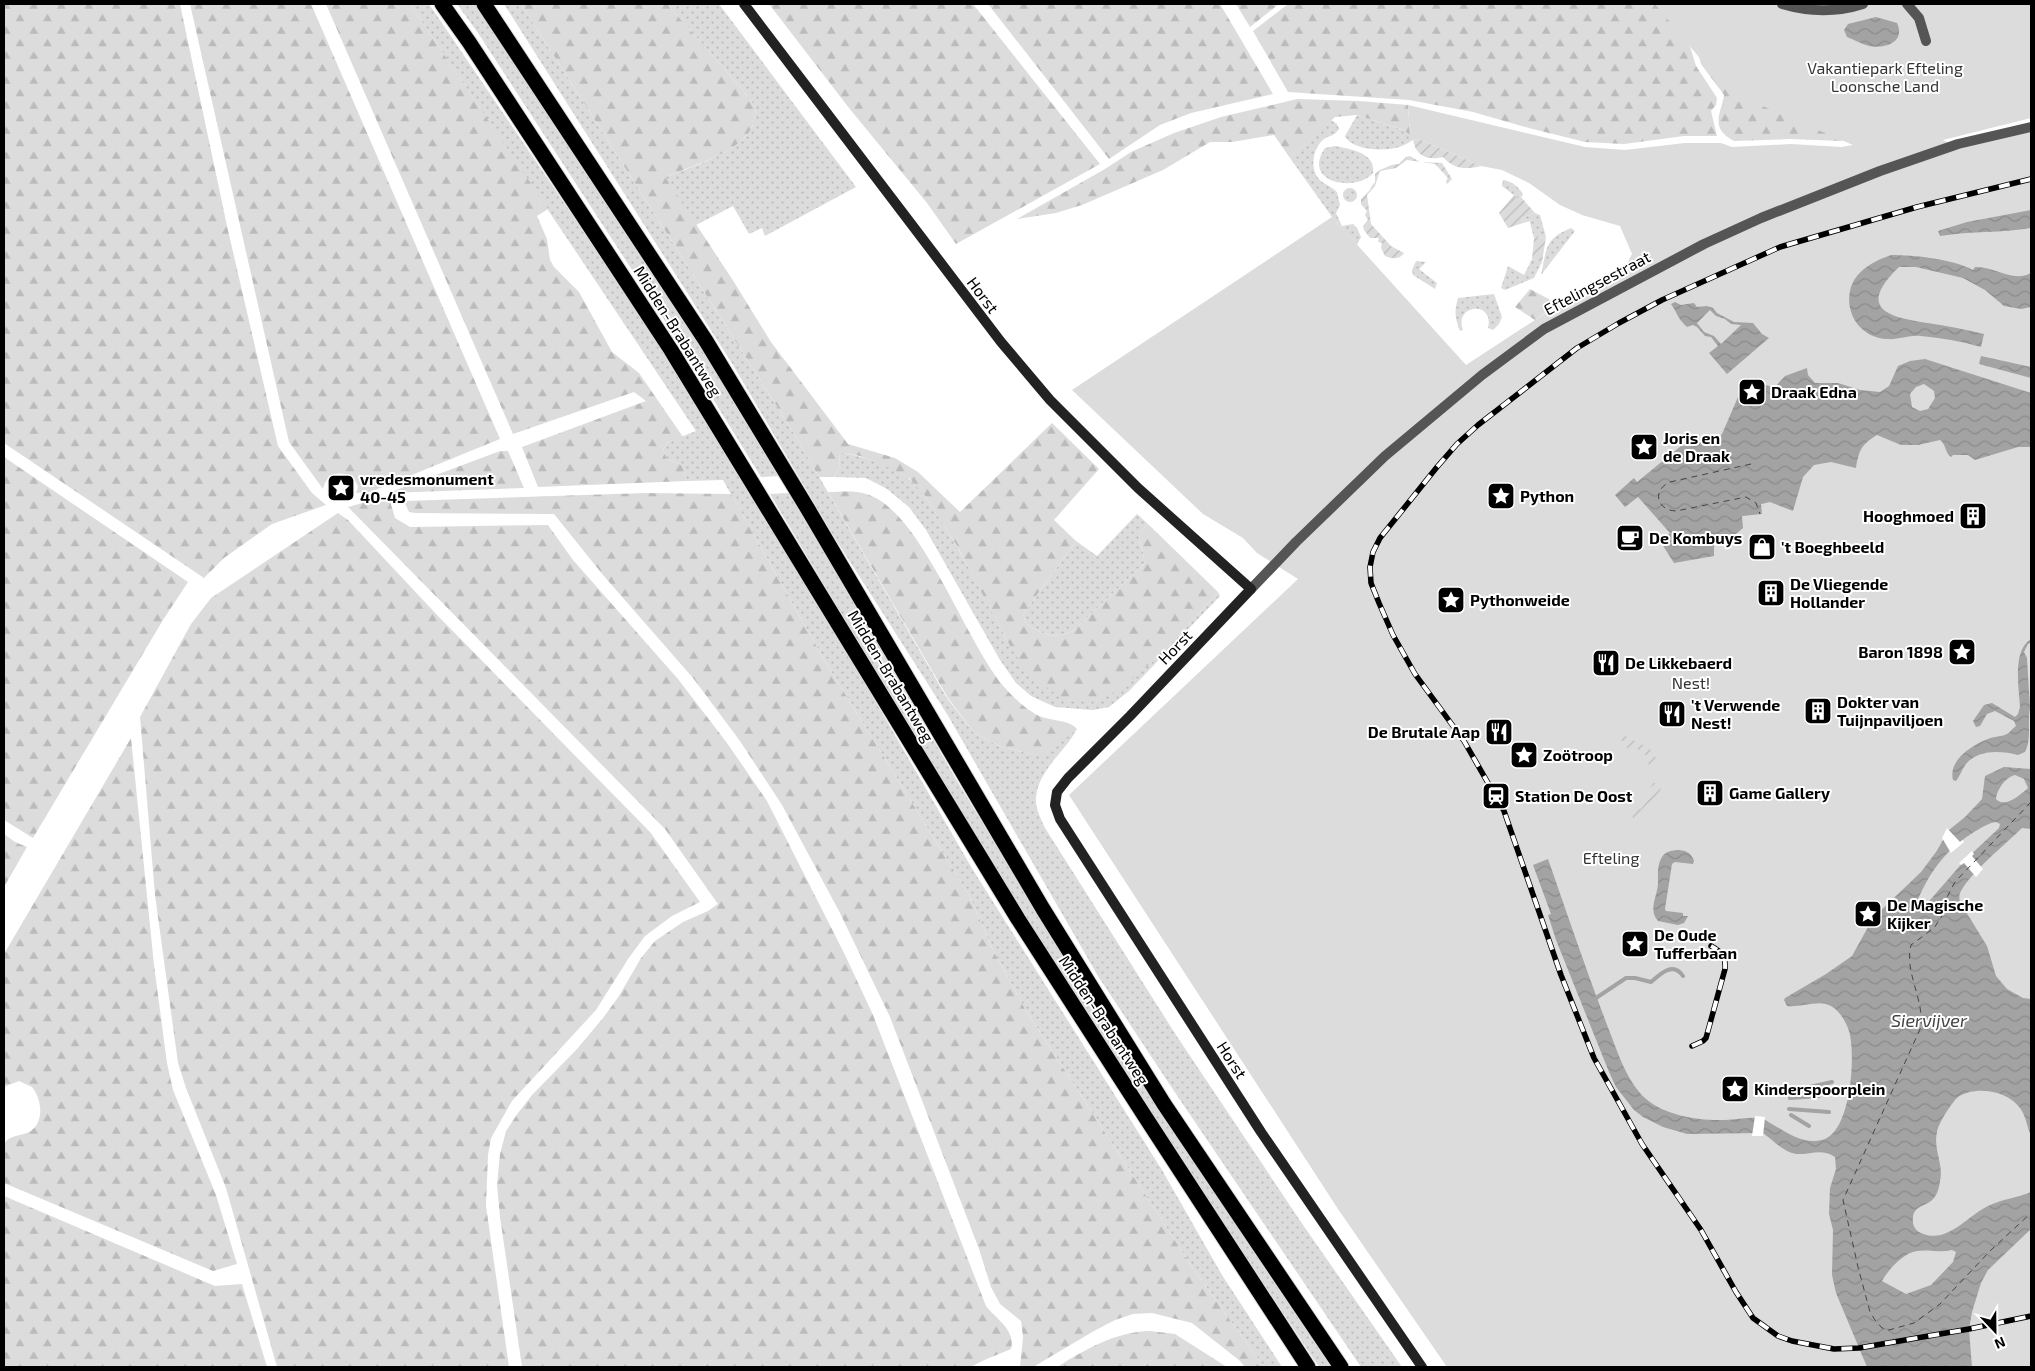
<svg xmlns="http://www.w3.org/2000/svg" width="2035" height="1371" font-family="'Exo 2',sans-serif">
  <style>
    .grass { fill: url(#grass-dots) }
    .forest { fill: url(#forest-firs) }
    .park { fill: #dcdcdc }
    .garden { fill: url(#garden-furrows) }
    .water { fill: url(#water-waves); fill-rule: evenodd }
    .pier { fill: #fff }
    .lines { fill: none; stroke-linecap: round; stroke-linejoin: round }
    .stream { stroke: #a3a3a3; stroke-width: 4 }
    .ferry { stroke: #444; stroke-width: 1; stroke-dasharray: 6 5; stroke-linecap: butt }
    .highway-casing { stroke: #dbdbdb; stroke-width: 17 }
    .street { stroke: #555; stroke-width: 10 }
    .secondary { stroke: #222; stroke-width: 10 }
    .highway { stroke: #000; stroke-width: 15 }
    .rail-casing { stroke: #000; stroke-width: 5.5 }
    .rail { stroke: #fff; stroke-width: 4; stroke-dasharray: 11; stroke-linecap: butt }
    .labels { text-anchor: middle; stroke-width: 4; stroke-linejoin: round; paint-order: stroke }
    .park-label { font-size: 16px; fill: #333; stroke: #fff }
    .street-label { font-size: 16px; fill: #000; stroke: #fff }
    .poi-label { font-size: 16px; font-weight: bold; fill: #000; stroke: #fff; text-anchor: start }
    .water-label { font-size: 18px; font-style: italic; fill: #444; stroke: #fff }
  </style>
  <defs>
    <pattern id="grass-dots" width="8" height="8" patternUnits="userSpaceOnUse" patternTransform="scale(1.25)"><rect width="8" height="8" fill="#dcdcdc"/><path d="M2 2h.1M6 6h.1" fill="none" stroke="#bbb" stroke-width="1.8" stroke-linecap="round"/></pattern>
    <pattern id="forest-firs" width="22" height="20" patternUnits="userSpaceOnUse" patternTransform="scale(1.25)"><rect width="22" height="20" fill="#dcdcdc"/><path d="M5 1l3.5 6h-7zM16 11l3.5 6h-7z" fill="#bbb"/></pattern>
    <pattern id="garden-furrows" width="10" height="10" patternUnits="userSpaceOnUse" patternTransform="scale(1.25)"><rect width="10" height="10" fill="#dcdcdc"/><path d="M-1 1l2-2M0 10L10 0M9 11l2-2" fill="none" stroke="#bbb"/></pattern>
    <pattern id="water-waves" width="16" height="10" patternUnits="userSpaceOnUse" patternTransform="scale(1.25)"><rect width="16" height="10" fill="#a3a3a3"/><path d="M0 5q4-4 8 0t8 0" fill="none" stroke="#8b8b8b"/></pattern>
  </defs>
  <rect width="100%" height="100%" fill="#fff"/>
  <!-- grass -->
  <path class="grass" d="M410,4H429L643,319L789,552L973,870L1162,1170L1222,1275L1282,1367H1264L1194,1270L1025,1009L992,948L970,897L826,663L723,480L687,481L682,465L667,459L663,450L668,442L696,431Z
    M457,4H478L676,305L781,476L761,477L660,313L478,33Z
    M504,4H521L792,430L947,698L975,734L1002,747L1031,754L1063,739L1077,729C1065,752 1038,770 1036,798C1035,808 1041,819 1045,828L1176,1035L1303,1225L1402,1367H1361L1174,1091L1098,976L947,714L833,535L733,365Z
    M667,4H719L856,187L765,236L762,228L749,234L733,206L696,225L664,177C688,169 737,152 750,131C754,124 755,115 756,108L742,89Z
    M1357,115L1404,130L1416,138C1411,141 1407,144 1402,146C1388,152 1352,151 1345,136Z
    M1331,120L1337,124L1339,129C1334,137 1328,135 1323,140C1313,148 1310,168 1318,178C1323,184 1331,186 1337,192L1340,205L1336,213L1342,226L1353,224L1357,228L1361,237L1357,245L1332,217L1290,158Z
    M1335,146C1349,149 1376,152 1373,173C1356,193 1301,183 1325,148Z
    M1503,180C1511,181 1520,187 1523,195L1519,199L1502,186Z
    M1343 195a7 7 0 1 1 14 0a7 7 0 1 1-14 0Z
    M1535,213L1540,215L1546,237L1534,238L1529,219L1522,221L1521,218Z
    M1571,228L1575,231L1541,275C1547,249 1544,239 1571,228Z
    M1532,259L1542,262L1534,278L1505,290L1501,288L1508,266L1524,275Z
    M1416,261L1426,262L1419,269L1437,283L1435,289L1413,275L1412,270Z
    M1494,294L1502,317L1499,324L1493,330L1488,328C1495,300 1453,304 1463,330L1460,331C1455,319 1454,311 1458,298Z
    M840,452C863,457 891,464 910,480C924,491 932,508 942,522C967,562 988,604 1010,646L1161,655L1218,592L1220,596L1129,691L1109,707L1093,710L1055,707L1031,696L1016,683L1000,660L926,530L909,507L887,489L866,478L834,477L839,468Z
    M789,493L851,595L954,776L1016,878L1168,1124L1331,1367H1319L1200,1188L1077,1008L770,494Z
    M1137,514L1148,524L1139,533C1139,544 1145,553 1144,564L1073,631C1053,640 1043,634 1026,624L1023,614L1076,541L1097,556Z"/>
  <!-- forest -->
  <path class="forest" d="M4,4H180L227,226L278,446L312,493L326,505L272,524L224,558L204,578L4,443Z
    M190,4H311L500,439L370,492L356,493L358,487L354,478C340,470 327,472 323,489L289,442Z
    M326,4H410L548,209L537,216L547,239L550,260L554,267L579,292L612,352L639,373L683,437L668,442L663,450L667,459L682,465L687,481L538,487L522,447L646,401L634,392L513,434Z
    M521,4H667L742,89L756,108C755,115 754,124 750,131C735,154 689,167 665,177L734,282L771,342L848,444L895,458L918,472L960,512L1052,423L1099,469L1054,520L1076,541L1023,614L1026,624C1043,634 1053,640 1073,631L1144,564C1145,553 1139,544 1139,533L1148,524L1218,592L1161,655L1117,691L1091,702L1062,699L1028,673L1010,646L957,546L925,496L910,479L890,468L860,456L840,452L839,468L834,477H819L792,430Z
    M769,4H973L1100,164L956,244L927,203L849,108Z
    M988,4H1220L1273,94L1191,113L1160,125L1109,159Z
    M1236,4H1279L1250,27Z
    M1288,4H1677L1696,66L1717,98L1716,105L1711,111L1717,136H1684L1624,144L1585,142L1529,128L1473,112L1409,100L1288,92L1253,31Z
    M1693,36L1888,130L1840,141L1791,139L1734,141C1709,128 1721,114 1724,95L1701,64Z
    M1297,99L1359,101L1408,105L1410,135L1404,130L1357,115L1335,117L1290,158L1274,135L1232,142H1210L1163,170L1082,205L1056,213L1017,219L1105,169L1131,152L1174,133L1221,117Z
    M1530,289L1558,304L1535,320L1515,307Z
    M500,451H508L524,488L388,493Z
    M4,457L188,582L163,620L33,838L4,820Z
    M828,492C840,492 854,490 866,494C921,509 966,645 1006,689C1015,699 1029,712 1042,717C1053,721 1070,720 1077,729L1046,754H1031L1002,747L975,734L948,698Z
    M645,493L731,494L826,663L970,897L992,948L1025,1009L1194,1270L1264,1367H1245L1240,1361L1192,1323L1152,1313L1133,1314L1115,1320L1094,1331L1033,1367H1020L1023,1337L1021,1321L1000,1304L991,1287L979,1249L890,1017L840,913L782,805L740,741L693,678L603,575L554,514L415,513L409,512L404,501Z
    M390,501L395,518L410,527L548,525L573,560L678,679L727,743L767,801L846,957L873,1015L986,1306C996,1319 1016,1330 1011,1349L982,1361L971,1367H522L500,1217L497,1185L500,1154L506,1131L518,1113L532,1095L577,1049L603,1018L619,996L641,958L655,941L683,922L708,911L718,904L665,829L348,507L366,502Z
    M338,513L348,520L438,616L650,832L700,902L672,916L645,936L628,959L596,1010L512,1101L491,1138L488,1155L486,1206L509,1367H277L226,1188L186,1088L178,1063L155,895L140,717L191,624L211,598Z
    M131,738L154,965L167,1063L173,1090L216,1195L237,1264L213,1271L4,1183V1143C12,1134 19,1137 29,1132C45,1123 42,1099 32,1087L19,1081L4,1087V954Z
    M4,834L15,842L27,847L4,887Z
    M4,1196L215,1286L242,1284L267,1367H4Z
    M1150,1331L1175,1334L1227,1367H1057C1086,1349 1115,1332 1150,1331Z"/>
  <!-- park -->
  <path class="park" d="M1655,4H2031V118L1943,140L1955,146L2031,127V1367H1447L1338,1209L1069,795L1298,579L1257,553L1243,538L1203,514L1072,390L1332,217L1466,365L1558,305L1623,271L1632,254L1620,226L1582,215L1560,205L1529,183L1502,170L1481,166L1421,140L1413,139L1415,138L1410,135L1408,105L1585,147L1625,150L1685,143H1721L1732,147L1791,144L1841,147L1853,145L1726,90Z"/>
  <!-- garden -->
  <path class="garden" d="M1413,139L1421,140L1481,166C1466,170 1453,169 1443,157C1428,161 1415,156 1413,139Z
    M1410,156L1420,162L1442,163L1452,179L1447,184L1446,181L1448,178L1435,164L1407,160L1396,168L1380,171L1375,186L1367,195L1371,224L1391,246L1404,253C1399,260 1393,259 1385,256L1381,248L1382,243L1378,242L1379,238H1370L1364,230L1363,226L1368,220L1365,215L1367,211L1361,204V199L1370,190L1371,187L1375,182V174C1380,169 1392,164 1399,164L1406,157Z
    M1514,195L1519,199L1521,197L1535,213L1521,218L1522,221L1529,219V221L1508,228L1499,213Z
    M1546,237L1542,262L1532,259L1534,238Z
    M1623,735L1649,748L1658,761L1657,764L1650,766L1645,760L1647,756L1632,745L1628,748L1624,747L1621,738Z
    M1653,783H1660L1662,785C1656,803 1652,809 1636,820L1633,819L1632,811L1637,807L1641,809L1652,794L1650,790Z"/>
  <!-- water -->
  <path class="water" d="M1876,17L1897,23C1906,43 1884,49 1869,46C1861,44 1853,39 1847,37L1844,30L1848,24Z
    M2031,210V228C2001,233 1971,231 1940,236L1938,231L1967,222Z
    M1891,255C1914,255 1953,259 1973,270L1975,267C1995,266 2012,283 2031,273V307L2021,309L2004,306L1985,290L1963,278L1916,267H1899C1846,318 1908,319 1946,326C1959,328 1971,331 1984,334L1981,347C1961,341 1941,338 1921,336C1909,335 1898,340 1887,339C1862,338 1845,315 1850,291C1854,271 1874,261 1891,255Z
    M1675,302L1681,305L1694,303L1697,307L1707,306L1713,308L1717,313L1734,322L1753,323L1762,334L1769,338L1727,374L1709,353L1718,346L1711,337L1705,336L1697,327L1693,325L1687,327C1677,318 1678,314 1671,304ZM1710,310L1716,316L1725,319L1731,324L1741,325L1721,344L1714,336L1704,332L1697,323Z
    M1981,356L2031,367V378L1979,364Z
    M1925,359L2031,393V447H2018L1975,460L1968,455H1953L1951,457C1945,453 1946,444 1940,440L1918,445H1901L1877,435C1861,445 1859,450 1856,468L1831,462L1814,465L1803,477L1793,511L1770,502L1761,504L1762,514L1742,516L1743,528L1725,543L1714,544V556L1674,563L1660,541L1670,533L1638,497L1625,507L1615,495L1634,478L1637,482L1681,446L1717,439L1722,434L1738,397L1748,385L1755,383L1775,387L1785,376L1807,368L1808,375L1815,383H1838L1860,390L1880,392L1889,386L1898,366L1910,361ZM1924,384L1934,391L1935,398L1928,409L1920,411L1912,407L1910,394L1916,387Z
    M2031,639V642L2028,644L2024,652L2027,658L2030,708C2027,723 2032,738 2025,752L2018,755C2001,751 1979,749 1966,764C1962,769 1960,776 1956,781L1953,780C1948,760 1972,745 1988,739C1994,736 2001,737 2007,734C2010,732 2013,728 2016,726L2014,721L1995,711L1987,714L1980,726L1976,727L1973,721L1984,705L1992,703L2015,717L2018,714L2020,707C2019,688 2012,650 2031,639Z
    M2004,767L2031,769V829L2022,828C2006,844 1972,871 1961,891C1959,894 1959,898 1960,902L1987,946L1996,976L2007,989L2023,998L2031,999V1136C2027,1127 2026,1116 2020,1108C2008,1091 1976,1085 1958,1097C1952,1102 1938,1124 1937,1132C1933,1149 1944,1165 1940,1181C1939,1189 1937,1196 1931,1201C1923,1207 1914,1206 1913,1218C1912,1224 1915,1231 1921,1233C1947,1245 1967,1216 1988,1206C2002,1199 2017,1198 2031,1192V1229L1988,1270L1981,1283L1972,1312L1969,1329L1972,1367H1867L1836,1293L1832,1275L1833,1230L1829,1214L1830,1188L1836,1169L1835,1157C1822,1148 1810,1155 1796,1154C1783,1152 1773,1140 1763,1133L1687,1134L1663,1127L1643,1117L1634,1110L1616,1087L1609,1072L1556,940L1548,915L1551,914L1533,865L1548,859C1568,916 1587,973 1609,1030C1618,1053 1627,1082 1646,1099C1666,1116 1700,1121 1725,1120C1736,1120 1748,1117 1759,1118C1764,1118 1768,1122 1772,1124C1789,1134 1805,1146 1825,1139C1851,1129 1856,1054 1849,1031C1846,1022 1840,1011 1831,1006C1819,999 1801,1008 1787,1006L1784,1000L1785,998L1826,974L1852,956L1873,918L1921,872L1936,852L1949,830L1965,817L1982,799L1985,776ZM2015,775L2024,779L2028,788C2021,794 2005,809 1996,799C1997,789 2006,777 2015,775ZM1996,822L2000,824L1999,828L1964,861L1924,907L1918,910L1916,904C1928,875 1944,851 1971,834C1979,829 1988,823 1996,822ZM1952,1250L1956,1252L1953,1262L1931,1285L1906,1294L1882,1281C1889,1269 1903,1253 1917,1251C1929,1249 1940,1253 1952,1250Z
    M1676,850C1685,850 1691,852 1694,861L1693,864L1675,862L1672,864L1665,909L1666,911L1683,913V916H1688L1684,923L1678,925L1658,921C1648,910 1657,897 1658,884C1658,874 1657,865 1662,857C1665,852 1670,851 1676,850Z"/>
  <!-- pier -->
  <path class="pier" d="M1947,828L1960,842L1963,840L1964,842L1951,853L1942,838Z
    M1972,851L1974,854L1972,856L1983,869L1976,877L1964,863L1961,865L1959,863Z
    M1755,1116L1765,1117L1763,1136H1752Z"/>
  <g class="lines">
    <!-- stream -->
    <path class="stream" d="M1596,998L1626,978H1635L1651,982C1660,974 1673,961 1683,976
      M1792,1091L1832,1082
      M1790,1098L1819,1096
      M1789,1109L1829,1112
      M1791,1115L1809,1126"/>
    <!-- ferry -->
    <path class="ferry" d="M1751,464L1670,482C1652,490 1656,510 1676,511L1746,497L1756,503L1760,514
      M2031,802L1955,882L1946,899L1942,916L1934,928L1911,945C1904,972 1924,998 1921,1027L1843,1200L1858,1267L1870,1312L1875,1320L1882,1328L1889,1330L1914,1323L1940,1304L1991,1250L2031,1213"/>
    <defs>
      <path id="highway" d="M442,4L469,42L671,350L1018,919L1144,1115L1308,1367
        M484,4L706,341L809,511L1043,909L1164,1104L1341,1367"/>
    </defs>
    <!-- highway casing -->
    <use href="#highway" class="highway-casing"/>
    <!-- street -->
    <path class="street" d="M1782,4C1809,12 1835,13 1863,4
      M1907,4L1919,18L1926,41
      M1251,589L1296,542L1385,456L1482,375L1544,329L1704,244L1761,218L1880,171L1958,144L2031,127"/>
    <!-- secondary -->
    <path class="secondary" d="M744,4L1001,342L1050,400L1138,488L1251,589L1130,716L1068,778L1057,792L1055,805L1060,819L1261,1132L1422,1367"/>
    <!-- highway -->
    <use href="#highway" class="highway"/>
    <defs>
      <path id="rail" d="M2031,179L1917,207L1780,247L1662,300L1619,323L1577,348L1478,425L1457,444L1437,467L1380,538L1373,552L1370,567L1371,583L1379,603L1393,635L1415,674L1464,741L1504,811L1561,975L1594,1058L1642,1144L1701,1230L1736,1292L1753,1318L1778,1336L1792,1341L1834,1349L1859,1348L1969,1329L2031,1316
        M1692,1046L1703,1041L1706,1038L1725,969C1726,957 1722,952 1711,946"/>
    </defs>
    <!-- rail casing -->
    <use href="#rail" class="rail-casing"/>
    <!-- rail -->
    <use href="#rail" class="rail"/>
  </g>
  <!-- icons -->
  <defs>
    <symbol id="sight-square" viewBox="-11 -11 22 22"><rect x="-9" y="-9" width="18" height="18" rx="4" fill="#000" stroke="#fff"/><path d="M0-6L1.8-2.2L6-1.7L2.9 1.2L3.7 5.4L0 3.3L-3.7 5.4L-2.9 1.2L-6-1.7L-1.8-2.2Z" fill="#fff"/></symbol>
    <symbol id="building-square" viewBox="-11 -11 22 22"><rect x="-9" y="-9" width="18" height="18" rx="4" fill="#000" stroke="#fff"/><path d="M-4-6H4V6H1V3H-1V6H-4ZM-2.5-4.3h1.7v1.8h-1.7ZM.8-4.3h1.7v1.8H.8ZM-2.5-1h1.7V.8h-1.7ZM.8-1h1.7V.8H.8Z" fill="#fff"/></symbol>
    <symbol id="cafe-square" viewBox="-11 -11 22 22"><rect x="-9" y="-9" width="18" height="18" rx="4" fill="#000" stroke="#fff"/><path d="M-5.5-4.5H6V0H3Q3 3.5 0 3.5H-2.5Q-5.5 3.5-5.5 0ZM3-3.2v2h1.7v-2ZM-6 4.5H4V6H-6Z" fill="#fff"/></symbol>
    <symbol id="shop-square" viewBox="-11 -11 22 22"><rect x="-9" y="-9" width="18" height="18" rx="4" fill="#000" stroke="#fff"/><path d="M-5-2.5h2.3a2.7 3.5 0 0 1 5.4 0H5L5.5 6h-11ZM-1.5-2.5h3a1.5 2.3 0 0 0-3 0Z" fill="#fff"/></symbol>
    <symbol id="restaurant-square" viewBox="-11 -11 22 22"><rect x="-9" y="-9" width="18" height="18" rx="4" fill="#000" stroke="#fff"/><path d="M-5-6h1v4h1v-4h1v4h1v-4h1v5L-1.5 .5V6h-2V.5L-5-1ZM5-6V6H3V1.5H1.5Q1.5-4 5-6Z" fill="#fff"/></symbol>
    <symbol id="station-square" viewBox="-11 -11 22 22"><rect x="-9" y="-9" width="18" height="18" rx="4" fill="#000" stroke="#fff"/><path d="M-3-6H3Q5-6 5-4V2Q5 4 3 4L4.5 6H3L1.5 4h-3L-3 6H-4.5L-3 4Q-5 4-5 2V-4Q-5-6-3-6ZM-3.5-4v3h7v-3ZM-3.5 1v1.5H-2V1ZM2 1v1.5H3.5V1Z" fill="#fff"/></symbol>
  </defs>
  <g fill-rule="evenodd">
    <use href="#sight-square" x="1736" y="376" width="32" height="32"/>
    <use href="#sight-square" x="1628" y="431" width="32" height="32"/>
    <use href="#sight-square" x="325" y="472" width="32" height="32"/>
    <use href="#sight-square" x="1485" y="480" width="32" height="32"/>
    <use href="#building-square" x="1957" y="500" width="32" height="32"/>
    <use href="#cafe-square" x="1614" y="522" width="32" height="32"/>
    <use href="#shop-square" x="1746" y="531" width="32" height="32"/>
    <use href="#building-square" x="1755" y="577" width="32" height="32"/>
    <use href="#sight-square" x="1435" y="584" width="32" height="32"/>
    <use href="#sight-square" x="1946" y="636" width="32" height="32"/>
    <use href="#restaurant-square" x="1590" y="647" width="32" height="32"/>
    <use href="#building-square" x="1802" y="695" width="32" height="32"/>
    <use href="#restaurant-square" x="1656" y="698" width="32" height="32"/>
    <use href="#restaurant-square" x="1483" y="716" width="32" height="32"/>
    <use href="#sight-square" x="1508" y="739" width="32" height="32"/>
    <use href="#building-square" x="1694" y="777" width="32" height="32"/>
    <use href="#station-square" x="1480" y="780" width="32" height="32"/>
    <use href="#sight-square" x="1852" y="898" width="32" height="32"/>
    <use href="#sight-square" x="1619" y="928" width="32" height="32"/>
    <use href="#sight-square" x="1719" y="1073" width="32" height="32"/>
  </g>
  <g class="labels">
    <!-- park labels -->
    <g class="park-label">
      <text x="1885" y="74">Vakantiepark Efteling<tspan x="1885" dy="18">Loonsche Land</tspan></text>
      <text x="1691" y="689">Nest!</text>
      <text x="1611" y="864">Efteling</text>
    </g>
    <!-- street labels -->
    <g class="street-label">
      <text transform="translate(1597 283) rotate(-28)" y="6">Eftelingsestraat</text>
      <text transform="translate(983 295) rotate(53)" y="6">Horst</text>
      <text transform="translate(678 331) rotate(58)" y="6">Midden-Brabantweg</text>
      <text transform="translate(1175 647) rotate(-46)" y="6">Horst</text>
      <text transform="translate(891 676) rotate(59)" y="6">Midden-Brabantweg</text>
      <text transform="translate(1104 1020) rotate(57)" y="6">Midden-Brabantweg</text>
      <text transform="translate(1232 1060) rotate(57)" y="6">Horst</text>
    </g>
    <!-- poi labels -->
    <g class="poi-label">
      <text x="1771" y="398">Draak Edna</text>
      <text x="1663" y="444">Joris en<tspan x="1663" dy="18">de Draak</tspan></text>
      <text x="360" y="485">vredesmonument<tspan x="360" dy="18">40-45</tspan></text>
      <text x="1520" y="502">Python</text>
      <text x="1954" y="522" text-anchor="end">Hooghmoed</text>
      <text x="1649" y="544">De Kombuys</text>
      <text x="1781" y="553">'t Boeghbeeld</text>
      <text x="1790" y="590">De Vliegende<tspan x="1790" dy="18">Hollander</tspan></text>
      <text x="1470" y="606">Pythonweide</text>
      <text x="1943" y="658" text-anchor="end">Baron 1898</text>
      <text x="1625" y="669">De Likkebaerd</text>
      <text x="1837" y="708">Dokter van<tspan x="1837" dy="18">Tuijnpaviljoen</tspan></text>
      <text x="1691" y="711">'t Verwende<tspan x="1691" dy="18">Nest!</tspan></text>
      <text x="1480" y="738" text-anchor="end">De Brutale Aap</text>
      <text x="1543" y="761">Zoötroop</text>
      <text x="1729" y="799">Game Gallery</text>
      <text x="1515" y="802">Station De Oost</text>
      <text x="1887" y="911">De Magische<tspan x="1887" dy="18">Kijker</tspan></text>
      <text x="1654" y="941">De Oude<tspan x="1654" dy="18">Tufferbaan</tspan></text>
      <text x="1754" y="1095">Kinderspoorplein</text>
    </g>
    <!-- water labels -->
    <g class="water-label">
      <text x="1929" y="1027">Siervijver</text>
    </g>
  </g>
  <!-- border -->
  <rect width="2035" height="1371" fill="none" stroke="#000000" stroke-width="10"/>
  <!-- north arrow -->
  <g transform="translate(1995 1331) rotate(158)" stroke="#ffffff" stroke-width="4" paint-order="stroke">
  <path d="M0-4L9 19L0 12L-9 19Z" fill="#000000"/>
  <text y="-8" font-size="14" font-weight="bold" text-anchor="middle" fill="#000000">N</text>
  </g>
</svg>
